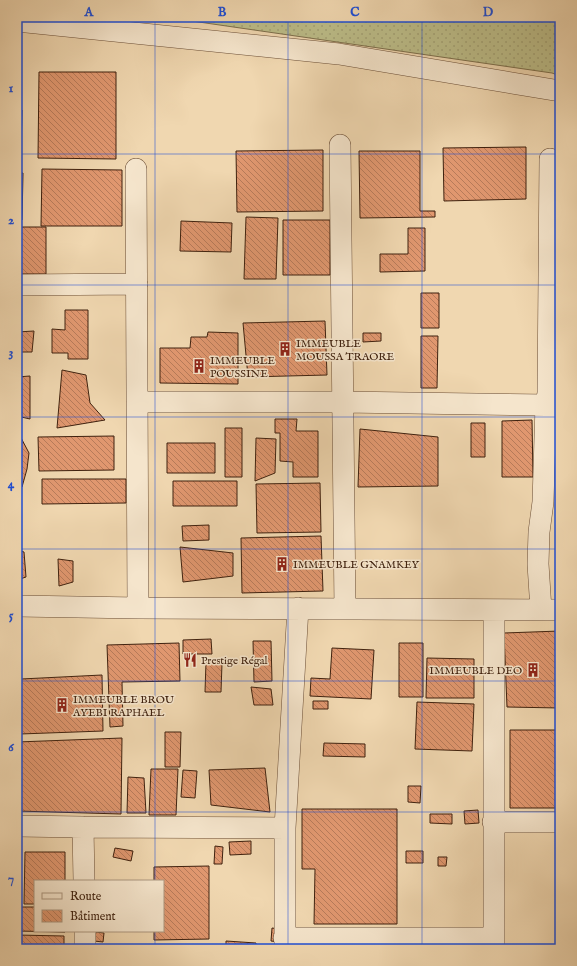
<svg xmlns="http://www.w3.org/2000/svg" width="577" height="966" font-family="'IM FELL English',serif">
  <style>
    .grass { fill: url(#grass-dots); stroke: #7e6f4c }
    .building { fill: url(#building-back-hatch); stroke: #3f210e }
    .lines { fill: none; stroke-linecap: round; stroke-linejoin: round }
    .street-casing { stroke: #6b4e36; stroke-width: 22 }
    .street { stroke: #f5e5cc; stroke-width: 21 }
    .grid { fill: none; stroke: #1d4ed8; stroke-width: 1; stroke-opacity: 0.55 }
    .labels { text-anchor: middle; stroke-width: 3; stroke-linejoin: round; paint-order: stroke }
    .poi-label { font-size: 11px; fill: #3f210e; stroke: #f5e5cc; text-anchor: start }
    .neatline { fill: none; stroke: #1d4ed8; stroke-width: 1.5 }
    .grid-label { font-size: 13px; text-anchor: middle; font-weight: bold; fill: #1d4ed8 }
  </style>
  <defs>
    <pattern id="grass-dots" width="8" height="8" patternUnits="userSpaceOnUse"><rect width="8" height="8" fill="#bcbd89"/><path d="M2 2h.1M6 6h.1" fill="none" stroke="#a3a275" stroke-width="1.8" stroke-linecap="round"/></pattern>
    <pattern id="building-back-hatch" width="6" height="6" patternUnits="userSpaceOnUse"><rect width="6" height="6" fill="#e0976f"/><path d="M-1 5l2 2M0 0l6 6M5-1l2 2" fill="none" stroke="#b77b5a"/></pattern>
  </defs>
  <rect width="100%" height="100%" fill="#f0d7b0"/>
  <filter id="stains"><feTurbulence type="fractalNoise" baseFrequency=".005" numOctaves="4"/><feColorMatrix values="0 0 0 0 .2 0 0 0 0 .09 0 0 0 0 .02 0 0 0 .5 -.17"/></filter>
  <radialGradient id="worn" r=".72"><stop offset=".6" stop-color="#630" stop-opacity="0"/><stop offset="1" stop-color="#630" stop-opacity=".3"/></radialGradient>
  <!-- grass -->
  <path class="grass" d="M155,17H560V76L552,73L178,19Z"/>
  <!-- building -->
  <path class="building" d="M39,72H116V159L38,158Z
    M17,110H22L21,153H17Z
    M526,147V199L444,201L443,148Z
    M323,150V211L237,212L236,151Z
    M359,151H420V211H435V217L360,218Z
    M42,169L122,170V226H41Z
    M17,173H23L22,220H17Z
    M246,217L278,218L276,279H244Z
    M283,220H330V275H283Z
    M181,221L232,223L231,252L180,251Z
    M17,227H46V274H17Z
    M408,228H425V271L380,272V254H408Z
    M421,293H439V328H421Z
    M65,310H88V359H68V353H52V329L65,330Z
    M325,321L327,375L248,377L243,323Z
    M34,331L32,352H17V332Z
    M208,332L238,333V384L160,383V348H190L191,337H207Z
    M363,333H381V341L363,342Z
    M421,336H438L437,388H421Z
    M62,370L86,375L90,403L105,420L57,428Z
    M30,376V419L17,416V377Z
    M275,419H297L296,431H318V477H293V462L280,461V433H275Z
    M532,420L533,477H502V421Z
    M471,423H485V457H471Z
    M225,428H242V477H225Z
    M360,429L438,437V486L358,487Z
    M17,433L19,434L29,453L27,469L22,487L17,486Z
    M114,436V470L39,471L38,437Z
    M256,438L276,439L275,473L255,481Z
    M167,443H215V473H167Z
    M42,479H126V503L42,504Z
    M173,481H237V506H173Z
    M320,483L321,532L257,533L256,484Z
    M209,525V540L183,541L182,526Z
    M321,536L323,591L242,593L241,538Z
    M556,540H560V592L556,593Z
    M180,547L233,553V576L183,582Z
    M17,550L24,552L26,577L17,580Z
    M58,559L73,561V582L59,586Z
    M560,631V708L507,707L504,633Z
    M211,639L212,654H183V640Z
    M253,641H271L272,681L254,682Z
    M179,643L180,681L122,682L123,726L110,727L107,645Z
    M399,643H423V697H399Z
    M332,648L374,650L371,699L310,696L311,678L330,679Z
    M427,658L474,659V698H426Z
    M206,662L222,663L221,692H205Z
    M102,675L103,731L20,734L21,679Z
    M251,687L271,689L273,705H254Z
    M313,701H328V709H313Z
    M417,702L474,704L472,751L415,749Z
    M510,730H560V808H510Z
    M165,732H181L180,767H165Z
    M122,738L121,814L17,811V742Z
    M324,743L365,744V757L323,756Z
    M265,768L270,812L211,805L209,770Z
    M151,769H178L176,815H149Z
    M183,770L197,771L195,798L181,797Z
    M128,777L144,778L146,813H127Z
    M408,786H421L420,803L408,802Z
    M302,809H397V924H314L315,869H302Z
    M478,810L479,823L465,824L464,811Z
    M430,814H452V824L430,823Z
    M251,841V854L230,855L229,842Z
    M215,846L223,847L222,864H214Z
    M115,848L133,851L131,861L113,857Z
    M406,851H423V863H406Z
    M25,852H65V881H35V904H24Z
    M438,857H447L446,866H438Z
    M209,866V939L154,940V931H163V881H154V867Z
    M17,907H35V931L65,932L17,931Z
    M272,928L279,929V942L271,941Z
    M96,932L104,933L103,942L94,941Z
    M17,935L64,936V949H17Z
    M226,941L256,943V949H226Z
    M260,946H272V949H259Z"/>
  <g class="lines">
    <defs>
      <path id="street" d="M17,21L339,54L560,91
        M340,145L345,609
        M136,169L138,608
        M17,285L137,284
        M137,402H343L546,405
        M17,606L138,608L560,610
        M541,610L538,564L539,532L543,502L546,405L548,393L550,159
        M493,822H560
        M17,826L83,827
        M84,881L83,827L285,828
        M85,931V949
        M284,938H494
        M285,949V828L298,608
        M494,949V610"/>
    </defs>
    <!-- street casing -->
    <use href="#street" class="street-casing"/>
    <!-- street -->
    <use href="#street" class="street"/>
  </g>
  <!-- grid -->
  <path class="grid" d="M155,17V881M288,17V949M422,17V949M17,154H560M17,285H560M17,417H560M17,549H560M17,681H560M17,812H560M155,931V949"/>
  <!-- icons -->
  <defs>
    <symbol id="building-bare" viewBox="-9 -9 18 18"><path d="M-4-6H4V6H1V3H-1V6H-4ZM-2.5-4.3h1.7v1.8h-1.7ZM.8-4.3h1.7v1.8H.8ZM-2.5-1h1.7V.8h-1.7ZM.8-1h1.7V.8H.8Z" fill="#8f2418" stroke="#f5e5cc" stroke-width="2.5" paint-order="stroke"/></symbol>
    <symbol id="restaurant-bare" viewBox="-9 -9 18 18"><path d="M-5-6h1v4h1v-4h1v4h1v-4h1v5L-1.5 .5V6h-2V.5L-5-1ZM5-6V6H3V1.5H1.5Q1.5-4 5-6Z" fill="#8f2418" stroke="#f5e5cc" stroke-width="2.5" paint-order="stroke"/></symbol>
  </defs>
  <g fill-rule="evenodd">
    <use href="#building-bare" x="275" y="339" width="20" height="20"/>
    <use href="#building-bare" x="189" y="356" width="20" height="20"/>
    <use href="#building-bare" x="272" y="554" width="20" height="20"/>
    <use href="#restaurant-bare" x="180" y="650" width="20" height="20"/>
    <use href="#building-bare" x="523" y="660" width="20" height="20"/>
    <use href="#building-bare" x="52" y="695" width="20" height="20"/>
  </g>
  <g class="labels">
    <!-- poi labels -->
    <g class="poi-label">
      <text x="296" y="347">IMMEUBLE<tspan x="296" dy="13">MOUSSA TRAORE</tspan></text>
      <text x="210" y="364">IMMEUBLE<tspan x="210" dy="13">POUSSINE</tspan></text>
      <text x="293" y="568">IMMEUBLE GNAMKEY</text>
      <text x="201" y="664">Prestige Régal</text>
      <text x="522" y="674" text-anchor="end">IMMEUBLE DEO</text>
      <text x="73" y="703">IMMEUBLE BROU<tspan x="73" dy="13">AYEBI RAPHAEL</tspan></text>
    </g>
  </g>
  <!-- margin -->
  <rect width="577" height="966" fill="none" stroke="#f0d7b0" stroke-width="44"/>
  <!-- legend -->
  <rect x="34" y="880" width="130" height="52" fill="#f5e5cc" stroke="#ac9780"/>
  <rect x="42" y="893" width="20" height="6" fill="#f5e5cc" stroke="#ac9780"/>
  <text x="70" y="900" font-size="12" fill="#3f210e">Route</text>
  <rect x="42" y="910" width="20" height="12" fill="url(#building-back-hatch)" stroke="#ac9780"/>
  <text x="70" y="920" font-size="12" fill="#3f210e">Bâtiment</text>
  <rect x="22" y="22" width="533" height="922" class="neatline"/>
  <g class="grid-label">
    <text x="89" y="16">A</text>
    <text x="222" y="16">B</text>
    <text x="355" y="16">C</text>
    <text x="488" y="16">D</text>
    <text x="11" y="92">1</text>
    <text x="11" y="224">2</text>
    <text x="11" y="356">3</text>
    <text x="11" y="488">4</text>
    <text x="11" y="619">5</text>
    <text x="11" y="751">6</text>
    <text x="11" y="883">7</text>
  </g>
  <rect width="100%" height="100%" filter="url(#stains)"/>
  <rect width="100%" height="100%" fill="url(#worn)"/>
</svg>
